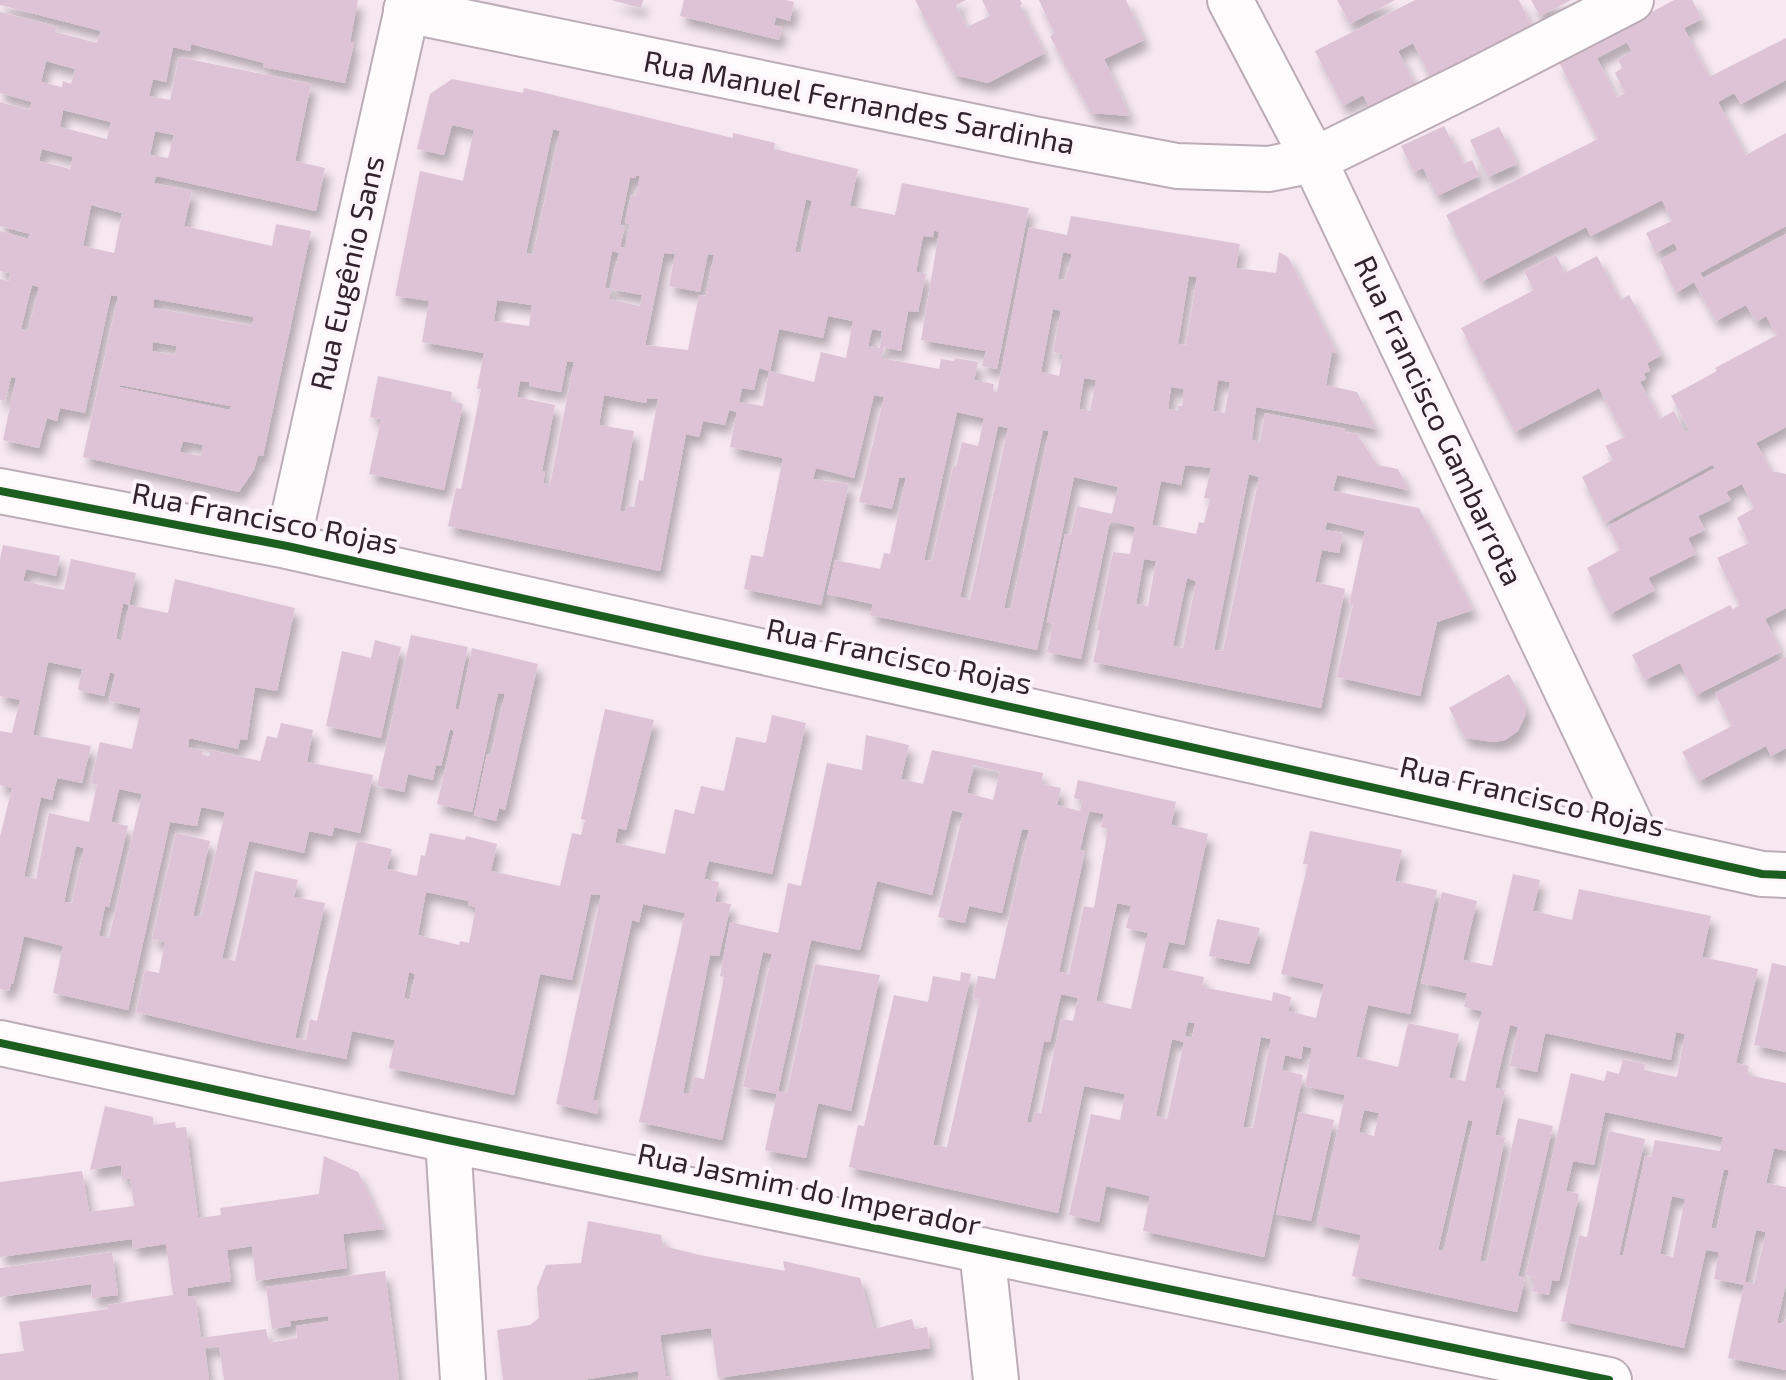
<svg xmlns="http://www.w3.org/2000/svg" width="1786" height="1380" font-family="'Exo 2',sans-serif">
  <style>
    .building { fill: #ddc3d5; fill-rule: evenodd; filter: url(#shadow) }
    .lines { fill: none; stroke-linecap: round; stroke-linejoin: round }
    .minor-casing { stroke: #bbacb6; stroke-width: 48 }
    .minor { stroke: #fefbfd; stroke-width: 44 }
    .cycleway-casing { stroke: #fdf5fa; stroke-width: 13 }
    .cycleway { stroke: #1b5e20; stroke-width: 8 }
    .labels { text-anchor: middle; stroke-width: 8; stroke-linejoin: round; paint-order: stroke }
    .street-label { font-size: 30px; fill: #33232e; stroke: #fdf5fa }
  </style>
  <defs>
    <filter id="shadow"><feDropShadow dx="5" dy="9" stdDeviation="4" flood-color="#0004"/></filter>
  </defs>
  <rect width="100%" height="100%" fill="#f6e7f1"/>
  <!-- building -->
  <path class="building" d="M0,0H358L350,42L354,43L345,83L263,67L264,63L191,44L190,51L173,47L166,82L153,79L149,96L170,100L179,57L311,84L295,161L325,168L316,211L156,176L154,183L192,191L184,226L272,246L276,224L311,231L263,456L258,455L254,470L239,492L83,457L118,296L111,295L85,413L60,408L57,421L47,418L39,448L3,440L16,378L11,377L5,401L0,400V279L9,281L10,273L0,271V231L28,239L30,234L0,226V102L29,110L32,102L0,93V12L58,27L55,32L97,43L101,31L0,5ZM46,61L75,69L71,84L63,81L62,87L41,82ZM63,110L111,122L107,139L60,127ZM155,131L174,135L168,158L150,155ZM42,149L73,157L70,169L39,161ZM91,205L122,213L114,253L83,246ZM32,285L39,287L28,331L21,329ZM154,299L254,317L252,326L153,308ZM153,342L177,346L175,355L152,351ZM120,385L230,406V410L119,387ZM183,441L203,445L201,456L180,452Z
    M611,0H643L641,8Z
    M684,0H786L794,2L790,21L776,17L774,25L782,27L779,40L680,16Z
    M915,0H966L956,5L967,27L990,16L982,0H1020L1022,4L1020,6L1045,53L988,83L955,75Z
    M1039,0H1126L1144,40L1104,59L1130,116L1091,113L1050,36L1054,33Z
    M1337,0H1395L1350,24Z
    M1415,0H1519L1533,29L1436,88L1413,43L1398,51L1418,89L1372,112L1363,95L1343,106L1315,51Z
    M1531,0H1571L1540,16Z
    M1674,0H1692L1702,19L1684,28L1709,77L1786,38V80L1741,104L1734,93L1718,102L1746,155L1786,133V226L1700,273L1703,278L1786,234V427L1756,443L1771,471L1786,474V608L1765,619L1781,652L1696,695L1680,663L1645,680L1632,655L1730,605L1733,609L1740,605L1717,558L1749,543L1737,518L1754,508L1742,484L1726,492L1731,500L1698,516L1705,530L1688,538L1696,554L1648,578L1655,590L1610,614L1587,568L1620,550L1608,526L1715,468L1712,465L1605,523L1582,477L1613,460L1605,446L1625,437L1599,388L1515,432L1461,328L1534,290L1524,271L1556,255L1565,273L1597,256L1620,300L1629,295L1662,355L1647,363L1650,371L1644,373L1646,379L1640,382L1660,419L1674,411L1685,433L1690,431L1671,396L1717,371L1715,368L1777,335L1766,316L1756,322L1746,305L1716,321L1694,282L1676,293L1660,260L1678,250L1674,243L1656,253L1646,233L1672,221L1662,200L1591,236L1586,227L1481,282L1446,215L1598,139L1559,62ZM1627,42L1632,52L1618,59L1622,68L1615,73L1625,93L1617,98L1597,58Z
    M452,79L523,93L524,88L733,138V133L775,143L774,149L858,169L850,206L895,215L902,183L1029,208L997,369L982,366L986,351L921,340L939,232L934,230L933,237L923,236L916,272L926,274L918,312L908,311L901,351L884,347L881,358L939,369L941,359L954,361L955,358L978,362L974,380L994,384L993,391L997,392L1029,227L1067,235L1071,216L1240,244L1236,268L1276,273L1279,252L1288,257L1337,353L1332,352L1326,385L1357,392L1376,429L1256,407L1252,440L1260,442L1265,413L1345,429V432L1357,434L1377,465L1398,469L1408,490L1337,475L1333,491L1419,508L1473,610L1437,622L1420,696L1337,677L1353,605H1349L1365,531L1327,522L1325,530L1343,533L1339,553L1322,550L1315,582L1345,589L1321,708L1093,662L1100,631L1097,630L1113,552L1130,554L1135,527L1110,521L1081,659L1047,652L1053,624L1047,622L1065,534L1071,535L1077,506L1112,514L1118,487L1074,477L1037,650L870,615L873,604L827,594L835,560L880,569L884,553L890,554L906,477L899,478L892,509L859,502L884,397L874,395L854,478L816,468L813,479L849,484L821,605L744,589L751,555L763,557L783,458L730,447L737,412L729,410L725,425L703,421L699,437L686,434L660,571L448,526L456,488L461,489L481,389H477L484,353L422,342L429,301L395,296L420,171L463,181L474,130L452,125L444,155L417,149L430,94ZM553,129L560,131L533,255L526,253ZM636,176H640L636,196L631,195L625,222L630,224L625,248L620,247L625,226L620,225L630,178H635ZM806,199L812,201L801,253L795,252ZM612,251L619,253L610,289L642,295L640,306L609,299L611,289L605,288ZM1063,252L1072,254L1066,280L1058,279ZM664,253L675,254L669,286L700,292L708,254L714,255L706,296L699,295L688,350L645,345ZM1189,276L1197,277L1186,345L1178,344ZM497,300L532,305L529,326L494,321ZM1053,309L1061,311L1053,352L1063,354L1059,376L1041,372ZM828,316L853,321L846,358L821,352L814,382L770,371L779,329L823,338ZM872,329L882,331L880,348L868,346ZM567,361L574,362L550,485L543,483L545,472L542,471L555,405L517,397L520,381L530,382L529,386L561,392ZM759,368L769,371L763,406L739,402L742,388L754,390ZM1084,378L1096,380L1090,411L1079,409ZM1218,380L1230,382L1225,413L1213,411ZM1171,387L1184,389L1182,406H1178V411L1168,409ZM604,395L646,403L647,398L658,399L643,481L639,480L634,507L627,506L626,512L620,511L634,431L599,425ZM957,412L984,418L978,446L962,442L956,467H953L932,561L924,560ZM998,426L1008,428L970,600L960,597ZM1043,430L1049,431L1011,609L1004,608ZM1185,465L1211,468L1204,498L1210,499L1204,523L1199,522L1196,534L1152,525L1161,481L1181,485ZM1249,474L1259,477L1223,651L1214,650ZM1144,559L1156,561L1148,606L1136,604ZM1187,578L1196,581L1183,648L1173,646Z
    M1444,126L1464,164L1472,160L1479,176L1437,196L1423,168L1414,172L1401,146Z
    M1499,127L1517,164L1488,177L1470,140Z
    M378,376L452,392L451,401L463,404L444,490L369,474L381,419L370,417Z
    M3,545L60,556L56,576L26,569L23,581L64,590L71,559L136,573L129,605L123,603L116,639L122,641L129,605L168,613L175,579L295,608L277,691L255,687L247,740L240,739L238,749L189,738L188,747L203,751L202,755L209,756L211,750L260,761L267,736L277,738L281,723L313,730L307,762L373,775L360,833L334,827L332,836L309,831L304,853L249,841L222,958L235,961L255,871L298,880L294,897L325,903L295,1038L306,1040L310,1019L317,1021L357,841L392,849L387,869L417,876L421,855L425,856L430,833L465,840L466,836L497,844L491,871L560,886L572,833L581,835L585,820L581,819L605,709L654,720L626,830L618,828L615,843L665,854L675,809L694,814L701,786L724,791L736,737L766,743L772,715L806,723L772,874L709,861L704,879L719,882L715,902L731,904L719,956L710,955L683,1093L691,1095L694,1077L704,1079L724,977L720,976L730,922L778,933L788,883L801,886L827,763L862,770L866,735L909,745L901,779L923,784L932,750L1043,773L1041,784L1061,788L1057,805L1080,811L1082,800L1074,798L1078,780L1176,802L1171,825L1208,834L1184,945L1169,942L1162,968L1204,977L1202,987L1272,1001L1273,992L1291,997L1288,1011L1316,1018L1324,984L1281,974L1308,864H1303L1310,831L1402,850L1395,881L1437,890L1410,1014L1368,1005L1356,1057L1398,1067L1408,1023L1459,1034L1449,1078L1465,1081L1482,1011L1464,1007L1467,993L1421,983L1442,892L1477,901L1463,960L1492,966L1513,874L1540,880L1533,911L1572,920L1579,889L1711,916L1702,957L1758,969L1736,1063L1749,1066L1747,1075L1786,1083V1151L1774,1148L1766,1183L1786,1187V1284L1777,1323L1783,1324L1786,1319V1370L1728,1358L1744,1285L1714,1279L1719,1252L1706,1250L1684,1348L1561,1321L1579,1235L1587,1237L1609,1131L1645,1139L1619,1255L1623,1256L1645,1156L1651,1157L1655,1140L1720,1151L1723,1137L1605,1112L1594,1165L1573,1161L1566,1191L1579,1194L1559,1281L1552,1280L1549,1295L1532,1291L1535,1278L1526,1275L1571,1073L1604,1081L1607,1071L1619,1074L1623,1059L1645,1064L1644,1070L1677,1077L1685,1034L1676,1032L1671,1060L1545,1033L1537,1072L1510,1066L1518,1027L1510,1025L1495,1088L1505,1090L1495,1135L1505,1137L1480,1261L1487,1262L1518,1118L1553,1126L1518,1276L1525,1278L1517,1312L1352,1276L1361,1235L1317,1225L1345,1095L1305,1086L1312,1048L1303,1046L1301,1059L1285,1055L1282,1070L1303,1075L1264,1257L1143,1231L1150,1196L1106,1186L1099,1222L1069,1215L1091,1114L1120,1120L1125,1094L1084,1086L1058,1213L849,1167L858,1125L864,1126L894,995L928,1002L933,976L960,981L961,972L971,974L933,1145L947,1147L980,999L973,998L978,976L995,979L1029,830L1022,829L1002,913L969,906L965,923L938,917L963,813L952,810L932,895L877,881L860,950L811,940L778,1091L787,1093L815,964L880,975L851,1111L818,1103L806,1158L765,1150L777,1094L743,1087L772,954L763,952L722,1140L639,1122L685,913L643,904L639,922L632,920L593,1100L599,1101L597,1114L556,1104L601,895L591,894L572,980L540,974L514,1095L389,1068L395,1040L352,1031L346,1059L261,1042L136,1012L145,970L159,973L165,942L152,939L176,833L210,841L193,916L201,917L225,812L201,807L197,826L170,822L128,1010L53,993L63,946L24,936L13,984L11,983L9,991L0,989V837L12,788L0,785V731L12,733L20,700L0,696V559ZM48,662L82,669L78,690L104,696L110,672L115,674L109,701L141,708L132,749L100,742L91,783L97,785L89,822L49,813L36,879L24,876L41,797L52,800L57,778L82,783L91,746L33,735ZM974,765L1000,772L993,800L967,793ZM119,789L142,794L109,938L99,936L105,906L109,907L128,826L111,822ZM1089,811L1104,814L1101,827L1108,829L1094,908L1084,906L1069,974L1059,972L1085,851L1080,850ZM76,846L84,848L72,903L64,902ZM426,892L469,901L468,905L476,907L469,943L460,941L459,945L418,935ZM1117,903L1131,906L1126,928L1148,933L1131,1009L1096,1001ZM409,972L415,974L410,1000L404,998ZM1061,994L1078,998L1073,1021L1061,1019L1041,1113L1035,1112L1032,1123L1027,1122L1044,1041L1050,1042ZM1188,1022L1195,1023L1192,1038L1185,1036ZM1261,1037L1271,1039L1253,1128L1243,1127ZM1172,1039L1184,1042L1167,1119L1156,1116ZM1364,1110L1379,1113L1374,1136L1359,1132ZM1468,1120L1473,1121L1444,1251L1438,1250ZM1724,1169L1729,1170L1717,1229L1711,1228ZM1672,1196L1685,1199L1673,1257L1660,1254ZM1756,1230L1766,1232L1754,1284L1745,1282Z
    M411,635L468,647L455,709L459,710L472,648L538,664L505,810L499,808L496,821L474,815L487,754L491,755L505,694L498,693L472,812L437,804L454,731L450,729L441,766L436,765L433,780L408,774L404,792L377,786Z
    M375,640L401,647L381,738L326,726L342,651L371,658Z
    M1786,657V748L1771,756L1766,746L1699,781L1682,752L1732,726L1715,693Z
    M1509,674L1526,707V714L1518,731L1505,740L1494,742L1465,738L1449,708Z
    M1217,919L1260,928L1249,964L1209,956Z
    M1772,963L1786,966V1052L1754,1045Z
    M105,1106L153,1117V1125L175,1122L176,1128L186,1127L198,1218L221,1215L220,1208L319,1194L324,1156L358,1172L384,1229L343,1234L347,1268L256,1281L252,1246L227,1250L231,1281L187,1288L188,1297L195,1296L201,1338L266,1329L269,1343L297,1338L296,1326L329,1321L328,1316L290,1321L291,1326L272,1329L266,1287L385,1271L399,1380H224L219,1346L205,1348L209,1380H0V1354L24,1351L19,1322L108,1309V1305L173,1295L166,1244L133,1249L132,1239L0,1257V1182L82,1171L89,1212L134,1206L130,1178L122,1180L121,1165L90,1170Z
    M1299,1112L1334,1120L1311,1221L1276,1214Z
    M588,1221L661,1235L663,1246L700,1255L785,1271L783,1261L860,1278L874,1329L912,1319L915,1329L927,1327L930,1348L718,1378L711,1328L660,1335L666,1377L671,1376L672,1380H639L638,1371L582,1380H503L497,1330L530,1325L539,1318L537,1288L546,1265L581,1263Z
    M112,1252L118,1295L92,1298L91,1284L0,1297V1268Z"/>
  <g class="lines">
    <defs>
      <path id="minor" d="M1230,0L1314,160L1640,845
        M406,10L1034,139L1177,166L1269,169L1314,160L1472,82L1631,0
        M0,491L287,546L1762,874L1786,875
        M287,546L409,0
        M0,1043L448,1140L1609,1380
        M448,1140L463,1380
        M982,1250L996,1380"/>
    </defs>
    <!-- minor casing -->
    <use href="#minor" class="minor-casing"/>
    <!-- minor -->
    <use href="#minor" class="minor"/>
    <defs>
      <path id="cycleway" d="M0,491L287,546L1762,874L1786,875
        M0,1043L448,1140L1609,1380"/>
    </defs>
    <!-- cycleway casing -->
    <use href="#cycleway" class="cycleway-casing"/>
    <!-- cycleway -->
    <use href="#cycleway" class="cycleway"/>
  </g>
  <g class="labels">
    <!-- street labels -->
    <g class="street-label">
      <text transform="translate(859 103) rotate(11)" y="10">Rua Manuel Fernandes Sardinha</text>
      <text transform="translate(348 273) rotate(-77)" y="10">Rua Eugênio Sans</text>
      <text transform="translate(1438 421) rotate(65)" y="10">Rua Francisco Gambarrota</text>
      <text transform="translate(265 519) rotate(11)" y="10">Rua Francisco Rojas</text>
      <text transform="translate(899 657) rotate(12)" y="10">Rua Francisco Rojas</text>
      <text transform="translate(1532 797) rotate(13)" y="10">Rua Francisco Rojas</text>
      <text transform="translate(809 1190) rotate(12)" y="10">Rua Jasmim do Imperador</text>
    </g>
  </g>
</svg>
